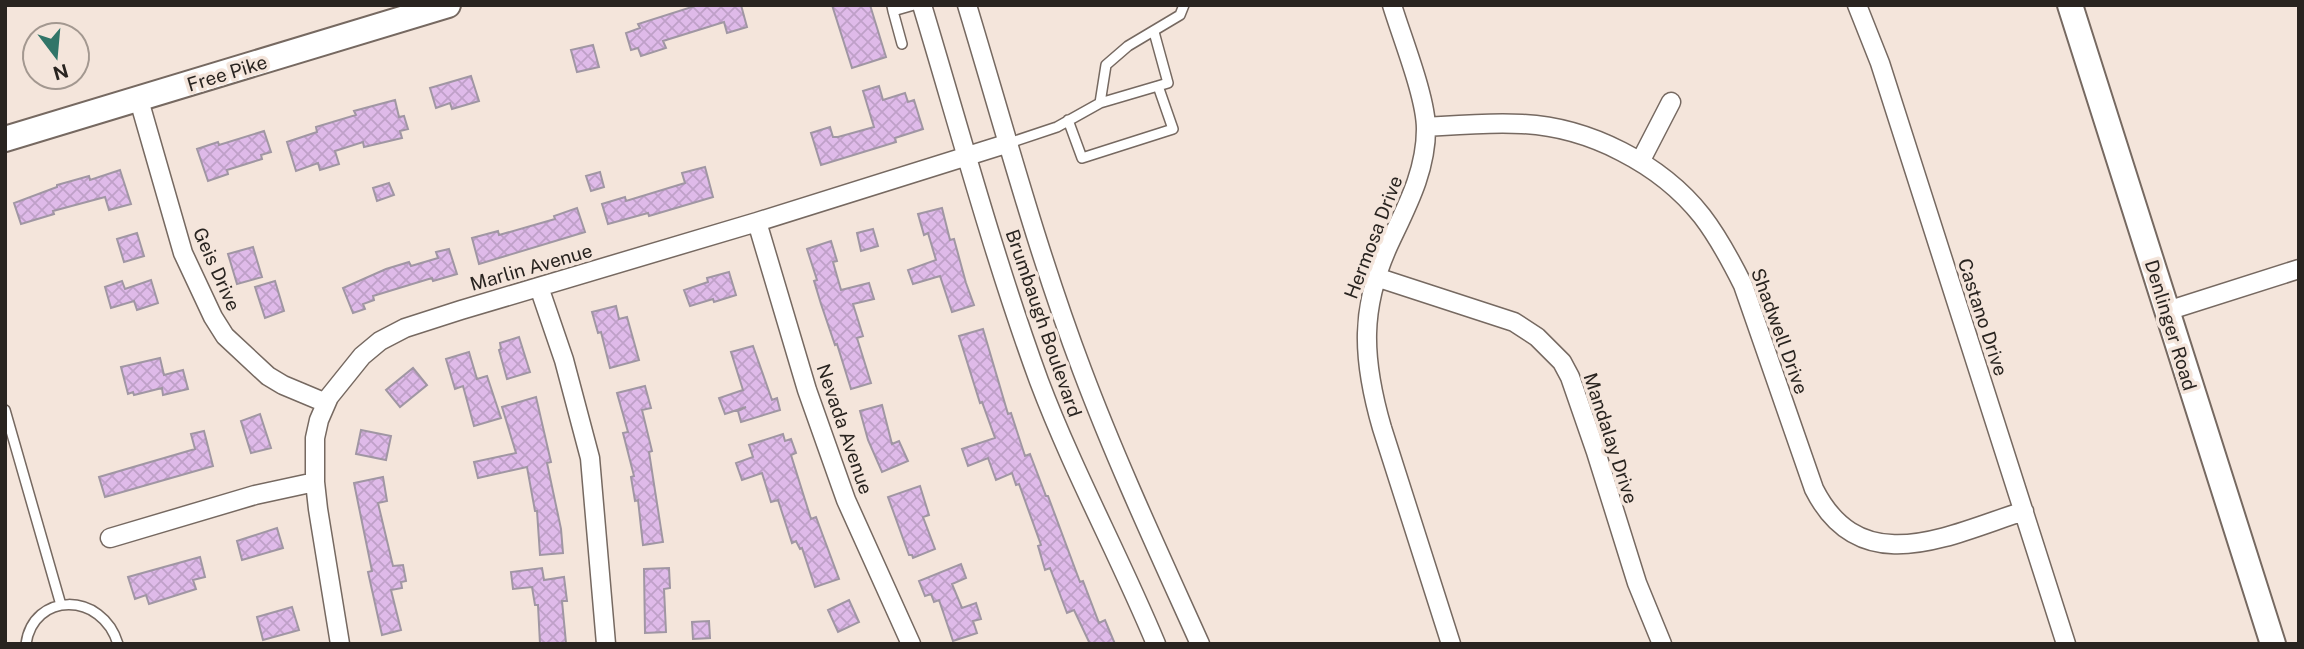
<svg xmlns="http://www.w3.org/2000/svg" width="2304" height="649" font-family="'Public Sans',sans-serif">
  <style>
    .building { fill: url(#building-cross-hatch); stroke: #a096a3; stroke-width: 2 }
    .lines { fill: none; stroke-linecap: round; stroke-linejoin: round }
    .lane-casing { stroke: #766961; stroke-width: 12 }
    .street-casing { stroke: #766961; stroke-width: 21 }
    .secondary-casing { stroke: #766961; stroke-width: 28 }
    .lane { stroke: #fff; stroke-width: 9 }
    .street { stroke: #fff; stroke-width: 18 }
    .secondary { stroke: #fff; stroke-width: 24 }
    .labels { text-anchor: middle; stroke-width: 7; stroke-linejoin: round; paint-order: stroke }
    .street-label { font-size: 19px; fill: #292420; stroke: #f4e5db }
  </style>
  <defs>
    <pattern id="building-cross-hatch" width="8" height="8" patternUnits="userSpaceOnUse" patternTransform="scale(1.75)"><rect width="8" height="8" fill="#dfbae9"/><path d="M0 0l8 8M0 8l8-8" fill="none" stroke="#bfa0c8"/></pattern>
  </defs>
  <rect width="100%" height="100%" fill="#f4e5db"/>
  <!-- building -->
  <path class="building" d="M698,5H741L747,27L727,33L724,22L663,41L666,48L641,56L638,48L631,50L626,33L640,28L638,24Z
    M832,5H870L886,57L852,68Z
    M593,45L599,67L577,72L571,50Z
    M471,76L479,101L452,109L450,103L436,108L430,88Z
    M879,86L883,100L905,93L908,102L914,100L923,129L895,138L896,142L821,165L811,133L830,127L833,137H838L874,127L863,91Z
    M395,100L399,117L404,116L408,129L400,131L402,138L364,147L363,142L335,151L339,164L320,170L318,163L296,171L287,142L317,132L316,127L356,115L354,111Z
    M264,131L271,152L261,155L262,159L227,170L228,174L208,181L197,149L218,142L219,145Z
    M705,167L713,197L649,216L648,213L608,224L602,204L625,197L626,201L685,183L682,173Z
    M120,170L131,204L109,210L105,197L53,211L54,214L21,224L14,203L57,187V185L89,176L90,180Z
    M600,172L604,187L591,191L586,176Z
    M389,183L394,195L377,201L373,188Z
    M577,208L585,232L479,264L472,238L498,231L499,235L555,219L554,216Z
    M942,208L950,240L954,239L966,283L974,305L952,312L940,276L913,284L908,270L936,260L928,233L924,235L918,214Z
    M873,229L878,246L861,251L857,233Z
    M137,233L144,256L124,262L117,239Z
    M831,241L837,261L833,262L841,290L869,283L874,299L853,304L863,336L857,338L871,383L851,389L837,344L835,345L821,304L814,281L817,280L807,249Z
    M253,247L262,277L237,284L228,254Z
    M449,249L457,274L433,281L432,278L373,296L374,300L363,304L365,309L353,313L343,288L386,269L409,262L411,266L438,258L436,252Z
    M729,272L736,295L714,302L713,299L690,306L684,290L708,282L707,278Z
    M151,280L158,303L137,310L134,301L111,308L105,287L122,281L125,289Z
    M275,281L284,311L265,318L255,287Z
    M616,306L619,319L627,317L639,360L610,368L601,332L598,333L592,312Z
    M983,329L1008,414L1011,413L1025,456L1030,454L1046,496H1048L1080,582L1083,581L1099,623L1105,620L1115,644H1090L1074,610L1067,613L1050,568L1045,570L1038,546L1041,545L1019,484L1016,485L1012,473L996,480L988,458L968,466L962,449L995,438L982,402L980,403L959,336Z
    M519,337L530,372L507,379L499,350L501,349L500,343Z
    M753,346L772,400L777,398L780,410L741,422L738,411L746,407L725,414L719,398L743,390L731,352Z
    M469,352L477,379L487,376L501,418L474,426L463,386L455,389L446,359Z
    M160,358L164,375L183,370L188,389L163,395L162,388L134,395L133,392L128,394L121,367Z
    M413,368L427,385L400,407L386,390Z
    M645,386L651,408L642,410L652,451L649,452L663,542L643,545L638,500L635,501L631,477L634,476L623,433L628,432L617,393Z
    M536,397L551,462L547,463L561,529L563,553L540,555L537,511H535L527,467L478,478L474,462L516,453L502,407Z
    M882,405L892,444L899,441L908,461L882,472L868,440L860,411Z
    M260,414L271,448L251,453L241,421Z
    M361,430L391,436L386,460L356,454Z
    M204,431L213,466L105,497L99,477L195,449L191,434Z
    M783,434L785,441L791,439L796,453L791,455L811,519L816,517L839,579L815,587L802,548L800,549L796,541L792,543L778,500L771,502L762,473L742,480L736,463L753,457L749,445Z
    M383,477L387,501L378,503L393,566L403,565L406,581L401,582L402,588L391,590L401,630L382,635L368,572L372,571L354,483Z
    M920,486L929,515L923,517L935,549L913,558L912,555H909L888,497Z
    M277,528L283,548L242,560L237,541Z
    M200,557L205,577L193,580L196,589L149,604L146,595L135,599L128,577Z
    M961,564L966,578L952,584L962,608L976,603L981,619L973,621L977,633L953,641L939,600L934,602L931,594L925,596L919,581Z
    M542,568L544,580L564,577L567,601H562L566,643L540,644L538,605H535L532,587L513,589L511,572Z
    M669,568L670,588L664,589L666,632L645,633L644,569Z
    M849,600L859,622L838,632L828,610Z
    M292,607L299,630L263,640L257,617Z
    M709,621L710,638L693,639L692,622Z"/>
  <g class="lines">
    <defs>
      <path id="lane" d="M892,6L893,11L914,5
        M893,11L902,44
        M1100,103L1168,83L1154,32
        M1068,120L1082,158L1173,129L1158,86
        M1009,143L1057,127L1100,103L1106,65L1128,46L1180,15L1184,5
        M5,410L61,605
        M26,644C33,592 102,591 118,644"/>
      <path id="street" d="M922,5C960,131 994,258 1039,381C1073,471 1119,555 1156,644
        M967,5C1004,127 1037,251 1082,370C1117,463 1159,553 1200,644
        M1392,5C1402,38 1426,97 1426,129C1426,170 1408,204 1391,240C1359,307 1362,359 1382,428L1451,644
        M1857,5L1880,63L2066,644
        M139,100L183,253L213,317L225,336L268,376L283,385L326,403
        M1427,127C1458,125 1490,122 1522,124C1589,127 1661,164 1702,216C1719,238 1731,261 1743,285L1814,489C1861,582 1949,535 2024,511
        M1640,162L1671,102
        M757,222L807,390L846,500L911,644
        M1376,277L1514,322L1537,337L1562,362L1570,377L1596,452L1637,583L1662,644
        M539,287L564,360L590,458L606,644
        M2167,311L2299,269
        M110,538L255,495L315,482
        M340,644L318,509L315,482V438L319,420L329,397L362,356L380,341L405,328L461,310L757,222L1009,143"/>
      <path id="secondary" d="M2070,5L2273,644
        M5,139L448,5"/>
    </defs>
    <!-- lane casing -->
    <use href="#lane" class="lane-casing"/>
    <!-- street casing -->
    <use href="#street" class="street-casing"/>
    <!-- secondary casing -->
    <use href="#secondary" class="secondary-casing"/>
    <!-- lane -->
    <use href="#lane" class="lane"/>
    <!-- street -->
    <use href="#street" class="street"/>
    <!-- secondary -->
    <use href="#secondary" class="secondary"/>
  </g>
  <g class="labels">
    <!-- street labels -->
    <g class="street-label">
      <text transform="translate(227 73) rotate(-17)" y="7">Free Pike</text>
      <text transform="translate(1373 237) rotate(-69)" y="7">Hermosa Drive</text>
      <text transform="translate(531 267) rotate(-16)" y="7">Marlin Avenue</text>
      <text transform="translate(217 269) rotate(66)" y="7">Geis Drive</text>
      <text transform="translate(1983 317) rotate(72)" y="7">Castano Drive</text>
      <text transform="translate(1044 323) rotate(71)" y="7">Brumbaugh Boulevard</text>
      <text transform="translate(2171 325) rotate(73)" y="7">Denlinger Road</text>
      <text transform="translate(1780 331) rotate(70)" y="7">Shadwell Drive</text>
      <text transform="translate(845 429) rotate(71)" y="7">Nevada Avenue</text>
      <text transform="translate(1611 438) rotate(72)" y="7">Mandalay Drive</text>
    </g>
  </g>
  <!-- border -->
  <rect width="2304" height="649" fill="none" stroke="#292420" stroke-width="14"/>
  <!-- north arrow -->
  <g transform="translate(56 56) rotate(164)"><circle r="33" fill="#f4e5db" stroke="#a39890" stroke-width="2"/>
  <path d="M0-5L12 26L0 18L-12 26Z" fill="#317568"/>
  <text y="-10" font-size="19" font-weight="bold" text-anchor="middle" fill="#292420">N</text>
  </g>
</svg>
